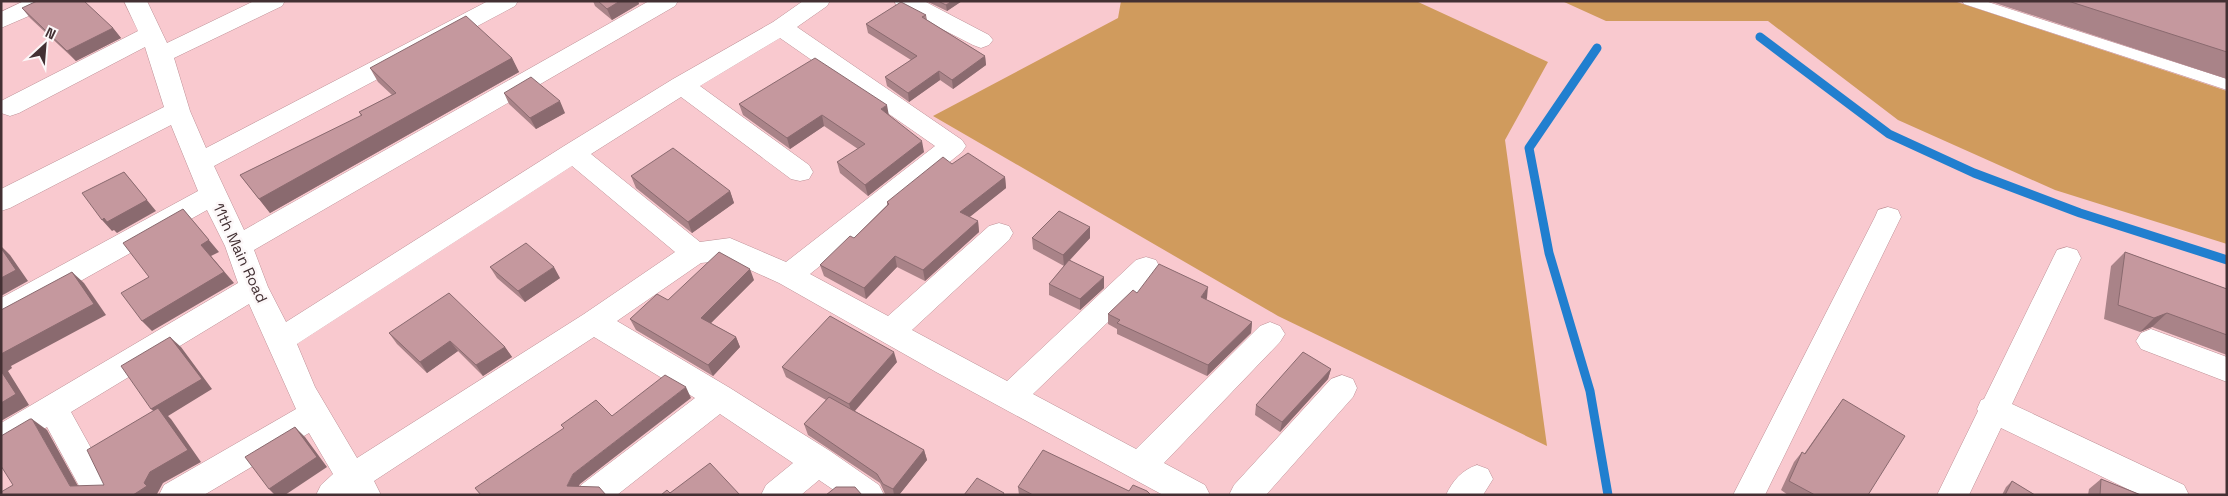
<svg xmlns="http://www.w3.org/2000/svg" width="2228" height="496" font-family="'Space Grotesk',sans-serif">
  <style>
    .green { fill: #d09b5d }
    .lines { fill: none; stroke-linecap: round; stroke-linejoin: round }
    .stream { stroke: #217fcf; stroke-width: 9 }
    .service-casing { stroke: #bd9096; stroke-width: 1 }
    .minor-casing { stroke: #bd9096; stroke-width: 1 }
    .service { fill: #fff; fill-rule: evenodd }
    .minor { fill: #fff; fill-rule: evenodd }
    .wall { fill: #a98388 }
    .shaded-wall { fill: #8a6a6f }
    .building { fill: #c5989e; stroke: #8a6a6f }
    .labels { text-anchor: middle; stroke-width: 5; stroke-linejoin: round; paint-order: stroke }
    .street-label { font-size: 15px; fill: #433033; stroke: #fcf7f8 }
  </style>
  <rect width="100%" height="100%" fill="#f9c9cf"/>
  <!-- green -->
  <path class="green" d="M1121,1H1416L1548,62L1505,140L1547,446L1278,316L933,116L1118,18Z
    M1562,1H1954L2227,91V244L2055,190L1898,120L1768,21H1606Z"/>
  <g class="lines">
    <!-- stream -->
    <path class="stream" d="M1760,37L1889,134L1974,173L2080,213L2227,260
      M1597,48L1529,148L1549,253L1590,391L1608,495"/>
    <defs>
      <path id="service" d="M1962,1H1985L2227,79V90L1964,4Z"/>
      <path id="minor" d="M24,1H55L52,6L1,28V12Z
        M124,1H147L167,43L254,1H285L282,6L174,58L190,111L206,148L488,1H518L515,6L214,166L244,230L649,1H678L675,6L254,250L268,287L286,322L564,146L673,79L773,22L803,1H830L827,6L797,27L962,140L966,146L962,152L810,274L888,316L989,226L999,223L1009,226L1013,233L1009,240L912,330L1007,381L1136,260L1146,257L1156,260L1160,268L1156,276L1033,394L1136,449L1260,326L1270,322L1280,326L1285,334L1280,342L1164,463L1205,485L1210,495H1163L936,372L779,283L728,260L701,263L617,321L730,388L830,451L879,485L884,495H841L819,480L801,495H761L766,485L793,463L720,414L617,495H576L581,485L695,398L594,337L374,481L381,495H316L321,485L333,474L309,433L204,495H159L164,485L296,409L249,304L71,412L117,495H84L47,427L12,448L1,452V423L238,283L225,246L207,210L11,320L1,323V298L198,191L171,125L10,208L1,211V189L164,107L145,47L19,113L10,116L1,113V101L138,31ZM780,38L935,146L786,262L730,238L700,242L591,154L681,97L791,179L800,181L809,179L813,172L809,165L700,86ZM572,166L675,252L584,314L357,458L315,387L297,344Z
        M894,1H924L989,35L993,40L989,45L981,48L973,45L897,6Z
        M1888,207L1898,210L1901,217L1765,495H1733L1875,217L1878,210Z
        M2067,247L2077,250L2081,258L2012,404L2184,485L2189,495H2140L2001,428L1969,495H1937L1978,411L1977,409L1981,400L1984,399L2053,258L2057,250Z
        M2151,329L2227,357V382L2141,349L2136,341L2141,333Z
        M1342,375L1353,379L1357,388L1353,397L1266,495H1229L1234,485L1331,379Z
        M1477,465L1488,469L1493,479L1483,495H1446C1453,480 1462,470 1477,465Z"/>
    </defs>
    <!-- service casing -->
    <use href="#service" class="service-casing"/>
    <!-- minor casing -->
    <use href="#minor" class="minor-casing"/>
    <!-- service -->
    <use href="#service" class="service"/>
    <!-- minor -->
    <use href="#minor" class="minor"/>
  </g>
  <!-- wall -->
  <path class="wall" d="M593,1H638L639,4L612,20L595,6Z
    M926,1H962L947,11Z
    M1989,1H2227V79Z
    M22,8L113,28L121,38L76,61L30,18Z
    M926,15L927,20L985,56L986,65L953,89L940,80L909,102L887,86L885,77L911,60L868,33L866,24Z
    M512,58L519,72L270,213L240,175L361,116L359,112L392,95L378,82L370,68Z
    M504,93L565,113L536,129L509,104Z
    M739,104L888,115L924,152L868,196L840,173L837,162L858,149L824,126L790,149L743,115Z
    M952,164L1005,177L1006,188L969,217L978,221L979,232L925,281L897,267L866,299L824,276L820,265L854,238L887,205V202Z
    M631,176L730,191L734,203L692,233L636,188Z
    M1090,227V238L1070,260L1104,288L1080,310L1049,295V284L1064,266L1033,249L1032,238Z
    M2125,252L2227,289V355L2152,327L2140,332L2104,319L2111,266Z
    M490,267L560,278L525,302L497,278Z
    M754,280L711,323L736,337L740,347L713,376L636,330L630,319L668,300Z
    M1137,293L1207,298L1206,300L1252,322L1251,333L1207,376L1117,334V329L1108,324V314Z
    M389,333L505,347L512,357L483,376L458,351L427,373L397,344Z
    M897,362L855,411L924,450L927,460L899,495H887L885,494L880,483L808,435L804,424L826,400L786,377L782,367Z
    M1331,369L1328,379L1280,432L1255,415L1256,405Z
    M1843,399L1868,495H1788L1781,490L1794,462L1802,452L1804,454L1835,410Z
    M2101,479L2141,495H2088L2089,489Z
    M2012,481L2035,495H2002L2006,487Z
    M1018,487L1129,491L1151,495H1019Z"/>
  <!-- shaded-wall -->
  <path class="shaded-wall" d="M620,1H638L639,4L612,20L607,9Z
    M952,1H962L947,11L946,5Z
    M113,28L121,38L76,61L67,51Z
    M985,56L986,65L953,89L952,80Z
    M512,58L519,72L270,213L259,199Z
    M939,71L940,80L909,102L908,93Z
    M560,101L565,113L536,129L530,118Z
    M887,105L889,116L881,109Z
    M822,115L824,126L790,149L787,138Z
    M922,141L924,152L868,196L865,185Z
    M124,172L156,211L117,233L114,230L112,231L102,220Z
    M1005,177L1006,188L961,224L960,212Z
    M730,191L734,203L692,233L688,222Z
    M183,209L219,252L211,256L234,283L152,331L142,321L201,245Z
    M978,221L979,232L925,281L923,270Z
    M1090,227V238L1064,266L1063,255Z
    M1,246L10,255L28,281L1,296Z
    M895,256L897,267L866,299L864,288Z
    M554,267L560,278L525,302L518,291Z
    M750,269L754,280L706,328L701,318Z
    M72,272L84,283L106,315L11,366L12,368L8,371L29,405L1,421V354Z
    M1104,277V288L1080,310V299Z
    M1208,287L1207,298L1200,308L1201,297Z
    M2167,313L2152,327L2140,332L2154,318Z
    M1252,322L1251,333L1207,376L1208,365Z
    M170,337L181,347L212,389L168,416L171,419L201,462L163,483L157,494L158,495H133L144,483L163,419L151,409Z
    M736,337L740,347L713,376L708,365Z
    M450,341L458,351L427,373L420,362Z
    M505,347L512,357L483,376L476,365Z
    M894,352L897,362L852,414L849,404Z
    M1331,369L1328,379L1280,432L1282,422Z
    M686,387L691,398L580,484L574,495L567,486L573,474Z
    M32,419L47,430L83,495L70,486Z
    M295,427L305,437L327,467L285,495H275L269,489Z
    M924,450L927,460L899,495H894L893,489Z"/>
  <!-- building -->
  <path class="building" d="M37,1H84L113,28L67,51L22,8Z
    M598,1H620L607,9Z
    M938,1H952L946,5Z
    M2068,1H2227V52Z
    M901,2L926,15L922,17L985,56L952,80L939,71L908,93L885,77L917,56L866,24Z
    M466,16L512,58L259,199L240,175L362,115L359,112L396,93L370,68Z
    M815,58L887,105L881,109L922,141L865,185L837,162L865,144L822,115L787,138L739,104Z
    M531,77L560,101L530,118L504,93Z
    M673,148L730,191L688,222L631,176Z
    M968,153L1005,177L960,212L978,221L923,270L895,256L864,288L820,265L850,236L854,238L889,204L887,202L943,157L952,164Z
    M124,172L147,200L107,222L104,218L102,220L82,193Z
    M183,209L209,240L201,245L224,272L142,321L121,293L149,277L123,243Z
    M1059,211L1090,227L1063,255L1032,238Z
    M526,243L554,267L518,291L490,267Z
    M1,248L16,270L1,278Z
    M719,252L750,269L701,318L736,337L708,365L630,319L657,294L668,300Z
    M2125,252L2227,289V335L2167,313L2154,318L2118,305Z
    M1069,260L1104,277L1080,299L1049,284Z
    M1159,264L1208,287L1201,297L1252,322L1208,365L1117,323L1120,320L1108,314L1133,290L1137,293Z
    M72,272L94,304L1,354V310Z
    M449,293L505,347L476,365L450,341L420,362L389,333Z
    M830,316L894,352L849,404L782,367Z
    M170,337L202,379L151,409L121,366Z
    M1303,352L1331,369L1282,422L1256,405Z
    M1,371L16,394L1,403Z
    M665,375L686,387L573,474L567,486L599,487L606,495H481L475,488L564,428L561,425L596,400L612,416Z
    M829,397L924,450L893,489L883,484L877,474L804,424Z
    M1843,399L1905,436L1868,495H1815L1789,481L1802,452L1805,454Z
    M158,408L188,450L150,472L144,483L147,486L133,495H1V492L13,485L1,466V436L30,419H32L70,486L104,485L87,450Z
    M295,427L317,457L269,489L245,457Z
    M1043,450L1129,491L1133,485L1147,491L1151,495H1033L1018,487Z
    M710,463L740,495H661L667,490L670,493Z
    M977,478L1004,493L1003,495H964Z
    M2101,479L2141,495H2100Z
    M2012,481L2035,495H2005Z
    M836,487H855L862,495H826Z"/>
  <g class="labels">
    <!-- street labels -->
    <g class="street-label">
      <text transform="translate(240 253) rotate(65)" y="5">11th Main Road</text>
    </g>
  </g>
  <!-- border -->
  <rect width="2228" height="496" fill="none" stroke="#433033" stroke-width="5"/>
  <!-- north arrow -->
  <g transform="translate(45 45) rotate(26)" stroke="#fcf7f8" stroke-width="4" paint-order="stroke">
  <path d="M0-4L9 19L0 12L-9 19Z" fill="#433033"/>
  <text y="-8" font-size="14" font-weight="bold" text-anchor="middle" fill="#433033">N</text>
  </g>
</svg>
